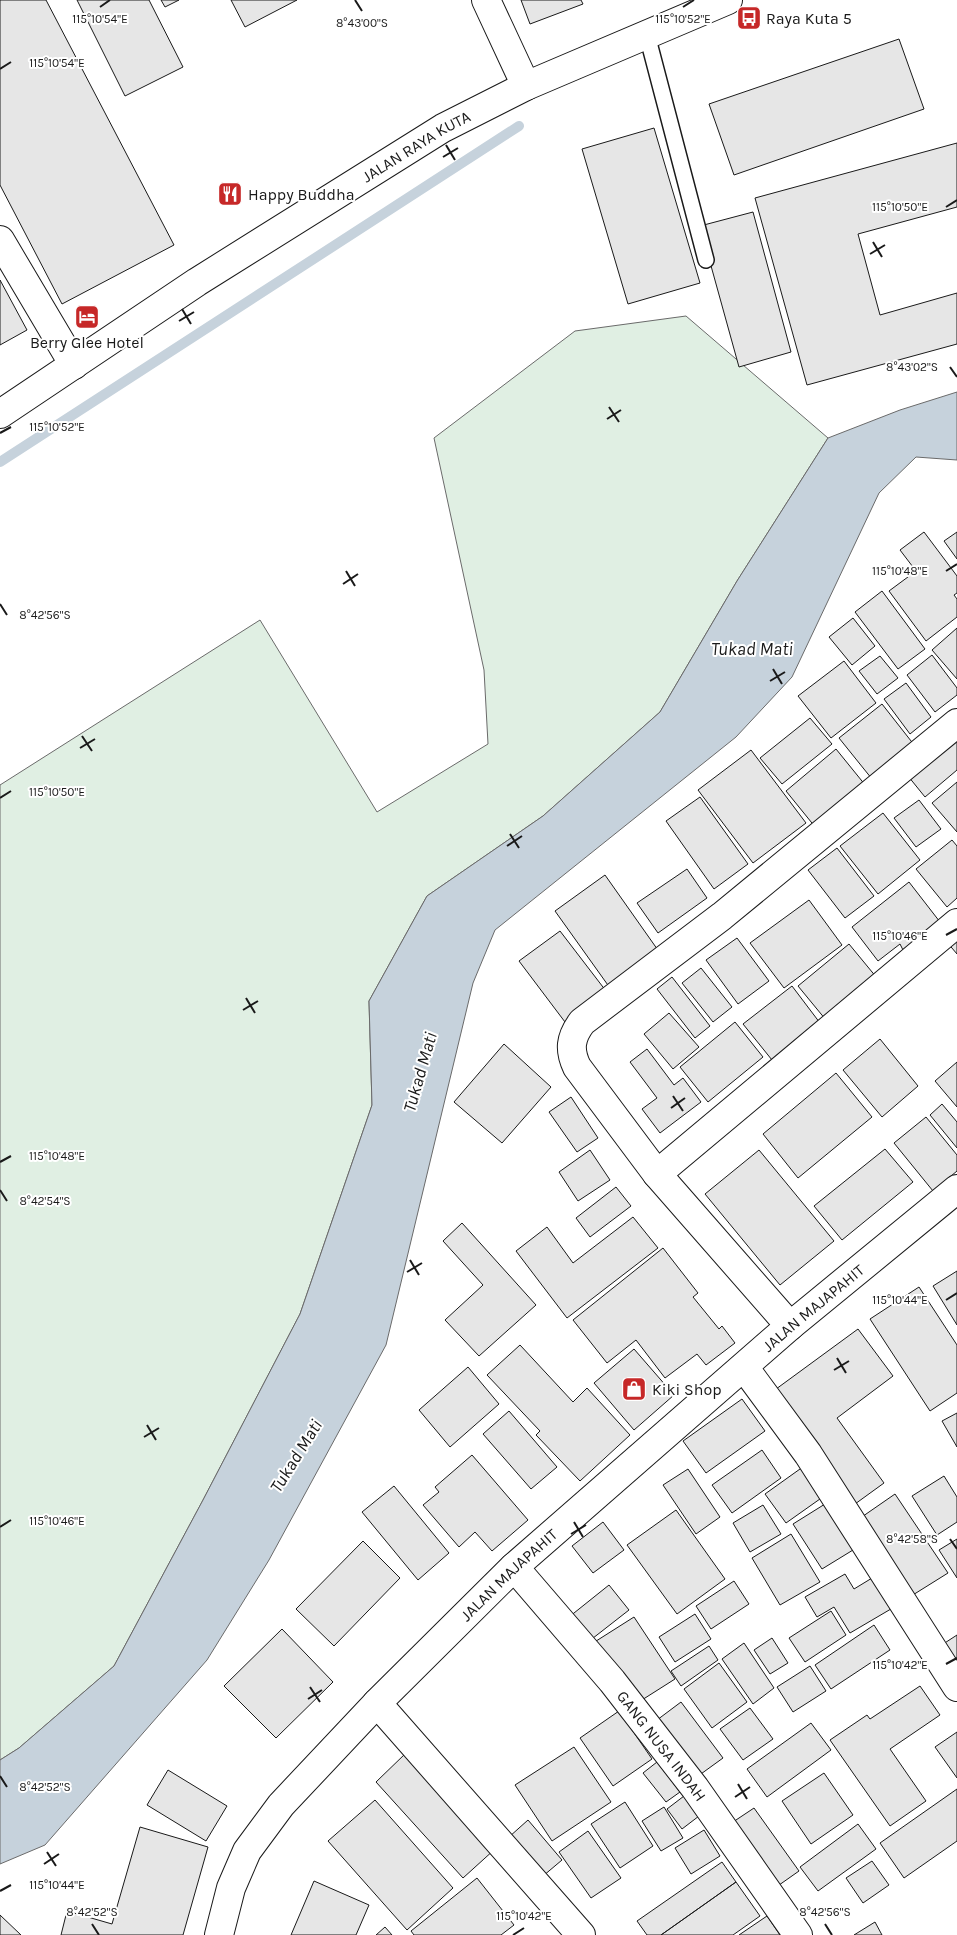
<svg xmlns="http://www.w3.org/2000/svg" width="957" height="1935" font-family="Karla,sans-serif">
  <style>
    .green { fill: #e0efe3; stroke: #6a6a6a }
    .water { fill: #c6d2dc; stroke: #6a6a6a }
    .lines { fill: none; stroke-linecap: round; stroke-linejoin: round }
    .stream { stroke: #c6d2dc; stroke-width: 10 }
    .building { fill: #e6e6e6; stroke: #1a1a1a }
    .service-casing { stroke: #1a1a1a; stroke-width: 18 }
    .minor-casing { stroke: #1a1a1a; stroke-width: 30 }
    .tertiary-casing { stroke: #1a1a1a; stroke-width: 30 }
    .secondary-casing { stroke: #1a1a1a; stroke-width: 30 }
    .service { stroke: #fff; stroke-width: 15 }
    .minor { stroke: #fff; stroke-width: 28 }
    .tertiary { stroke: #fff; stroke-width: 28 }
    .secondary { stroke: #fff; stroke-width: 28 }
    .ticks { fill: none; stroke: #1a1a1a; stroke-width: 2 }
    .labels { text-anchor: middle; stroke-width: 4; stroke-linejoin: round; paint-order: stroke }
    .poi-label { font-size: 16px; fill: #1a1a1a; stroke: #fff; text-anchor: start }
    .street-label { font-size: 16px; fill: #1a1a1a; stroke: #fff }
    .water-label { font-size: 18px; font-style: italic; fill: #1a1a1a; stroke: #fff }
    .ticks-label { font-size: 12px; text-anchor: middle; fill: #1a1a1a; stroke: #fff; stroke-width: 4; stroke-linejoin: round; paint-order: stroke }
  </style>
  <rect width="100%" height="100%" fill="#fff"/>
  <!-- green -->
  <path class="green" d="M686,316L828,438L737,581L660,712L543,816L427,896L369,1001L372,1105L300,1314L203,1500L114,1666L19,1748L0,1760V785L260,620L377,812L488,744L484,670L434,438L575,331Z"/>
  <!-- water -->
  <path class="water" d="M957,392V460L916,457L879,493L792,677L736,737L495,930L473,983L386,1345L269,1560L207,1660L45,1845L0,1864V1760L19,1748L114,1666L203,1500L300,1314L372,1105L369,1001L427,896L543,816L660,712L737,581L828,438L900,410Z"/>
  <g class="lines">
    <!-- stream -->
    <path class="stream" d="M0,462L519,126"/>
  </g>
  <!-- building -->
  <path class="building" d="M0,0H46L174,245L62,304L0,185Z
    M77,0H149L183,67L125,96Z
    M161,0H179L165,7Z
    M231,0H297L245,27Z
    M521,0H581L583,4L530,24Z
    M899,39L924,109L734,175L709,104Z
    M654,128L700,283L628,304L582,149Z
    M957,143V207L858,234L880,315L957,293V344L807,385L755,198Z
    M753,212L791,352L739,367L700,226Z
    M0,280L27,330L0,345Z
    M924,532L957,576V593L954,595L957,599V617L926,641L889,591L916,571L900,550Z
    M957,532V559L944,541Z
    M882,591L925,649L898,669L855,612Z
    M853,618L875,646L852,665L829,637Z
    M957,628V679L932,650Z
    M932,655L957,688V695L935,712L907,675Z
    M880,656L898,678L877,694L859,671Z
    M844,661L876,703L831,738L798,696Z
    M906,683L931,717L910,734L884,699Z
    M882,704L915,746L872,779L839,738Z
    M810,718L832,744L782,784L760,758Z
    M957,735V770L925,797L908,776Z
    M836,749L866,786L816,828L786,791Z
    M751,750L806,823L753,863L698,790Z
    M957,782V832L932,803Z
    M700,797L748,864L714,889L666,821Z
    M919,800L941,829L916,847L894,818Z
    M883,813L920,860L878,894L840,846Z
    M952,840L957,846V898L947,907L916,869Z
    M837,848L874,896L845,918L808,870Z
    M687,869L707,898L658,933L637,903Z
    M605,875L660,953L610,988L555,911Z
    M909,882L940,922L903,950L900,944L878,961L852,927Z
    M809,900L842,945L784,988L750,943Z
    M560,931L606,991L565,1022L519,961Z
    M957,931V954L946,941Z
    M737,938L769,981L738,1004L706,960Z
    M849,944L877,978L826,1020L798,986Z
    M701,968L732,1007L713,1022L682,983Z
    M672,977L710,1026L695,1038L657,989Z
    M792,986L820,1023L772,1060L743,1024Z
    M669,1013L699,1047L673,1069L644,1034Z
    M735,1022L763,1057L708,1102L680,1067Z
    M880,1039L918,1086L882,1117L843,1070Z
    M504,1044L551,1087L502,1143L454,1102Z
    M647,1049L674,1085L683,1078L701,1102L660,1133L642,1109L657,1098L630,1062Z
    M957,1062V1107L935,1081Z
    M836,1073L872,1117L798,1178L763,1134Z
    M571,1097L598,1138L577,1152L549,1112Z
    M942,1104L957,1122V1148L930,1115Z
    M926,1117L957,1155V1171L933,1191L894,1143Z
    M885,1149L913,1182L842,1240L814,1206Z
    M590,1150L610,1180L578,1201L559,1172Z
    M759,1150L834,1241L780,1285L705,1194Z
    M616,1187L631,1206L590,1237L576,1218Z
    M633,1217L658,1248L567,1318L516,1251L547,1227L573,1263Z
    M462,1223L536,1305L479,1356L445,1320L483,1285L443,1241Z
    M663,1248L698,1293L693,1297L719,1329L722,1326L735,1343L706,1365L697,1354L665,1378L636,1340L607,1363L573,1320Z
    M957,1271V1325L933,1286Z
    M919,1287L957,1345V1393L930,1411L870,1319Z
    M858,1329L893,1376L837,1418L884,1483L855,1504L772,1392Z
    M520,1345L573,1402L587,1388L630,1435L580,1481L536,1435L540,1431L487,1375Z
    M634,1349L674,1395L634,1430L594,1383Z
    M468,1367L499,1404L450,1447L419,1410Z
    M742,1399L765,1431L706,1473L683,1441Z
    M509,1411L557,1467L531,1489L483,1434Z
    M957,1413V1447L942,1421Z
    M762,1450L781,1478L732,1513L712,1485Z
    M472,1455L528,1520L492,1551L475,1532L459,1547L423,1505L439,1492L435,1487Z
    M807,1464L827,1494L786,1523L765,1494Z
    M688,1469L720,1517L696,1534L663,1485Z
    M944,1476L957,1497V1522L937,1535L912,1496Z
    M394,1486L449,1553L418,1580L362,1512Z
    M895,1494L948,1573L908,1598L856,1521Z
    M825,1504L853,1550L822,1569L793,1524Z
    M763,1505L781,1534L750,1552L733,1523Z
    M676,1510L725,1579L677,1614L627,1545Z
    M603,1522L624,1550L593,1573L572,1546Z
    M791,1534L820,1582L780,1605L752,1558Z
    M957,1539V1578L939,1550Z
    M363,1541L400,1578L334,1646L296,1609Z
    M845,1574L854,1589L877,1575L896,1606L850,1633L834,1607L817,1617L805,1597Z
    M734,1581L749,1604L711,1629L696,1606Z
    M609,1585L629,1610L588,1642L569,1617Z
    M831,1611L846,1635L805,1662L789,1638Z
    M695,1614L711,1639L675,1662L659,1637Z
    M634,1617L675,1679L634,1705L593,1643Z
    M874,1625L890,1650L831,1689L815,1665Z
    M282,1629L333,1682L276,1738L224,1686Z
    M957,1635V1680L937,1648Z
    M772,1638L788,1663L770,1674L754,1650Z
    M744,1643L774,1688L753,1704L722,1659Z
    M709,1646L718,1660L681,1686L671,1671Z
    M719,1663L747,1702L712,1728L684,1689Z
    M810,1666L826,1691L793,1712L777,1687Z
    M920,1686L940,1715L890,1749L926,1801L890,1826L830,1740L867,1715L870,1719Z
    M681,1702L723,1758L694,1779L653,1723Z
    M750,1708L773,1739L743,1760L720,1729Z
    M619,1711L652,1759L613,1786L580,1738Z
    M811,1723L831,1750L767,1797L747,1769Z
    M957,1732V1778L935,1747Z
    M574,1747L611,1802L552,1841L515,1785Z
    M406,1753L495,1849L463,1878L376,1782Z
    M657,1762L680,1792L666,1802L643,1773Z
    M168,1770L227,1806L206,1841L147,1805Z
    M824,1773L853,1815L811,1844L782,1801Z
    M957,1789V1841L904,1878L880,1843Z
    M684,1796L699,1816L682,1829L667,1809Z
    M375,1800L453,1888L407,1930L328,1841Z
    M625,1802L653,1846L620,1868L591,1824Z
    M664,1807L683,1838L661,1851L642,1821Z
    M754,1808L799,1871L772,1890L727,1826Z
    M528,1820L562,1860L543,1876L509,1837Z
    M858,1824L876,1849L818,1891L800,1867Z
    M140,1827L208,1847L183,1935H61L67,1911L112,1924Z
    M704,1830L720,1856L691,1874L675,1848Z
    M588,1831L621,1878L591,1898L559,1852Z
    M872,1861L889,1885L863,1903L846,1878Z
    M722,1862L736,1882L661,1935H647L637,1921Z
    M477,1878L514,1925L501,1935H414L411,1931Z
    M314,1881L369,1905L356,1935H291Z
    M736,1882L760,1916L733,1935H661Z
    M0,1915L21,1935H0Z
    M767,1916L780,1935H739Z
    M875,1922L882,1935H854Z
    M385,1927L392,1935H376Z"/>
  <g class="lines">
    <defs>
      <path id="service" d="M647,35L706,260"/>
      <g id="minor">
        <path d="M486,0L526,86"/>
        <path d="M0,240L74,365"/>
        <path d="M657,1174L957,923"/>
        <path d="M790,1326L657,1174L577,1067C569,1050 570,1038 582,1022L722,916L957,723"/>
        <path d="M744,1367L808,1454L957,1687"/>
        <path id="s1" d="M514,1567L612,1681L695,1788L798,1935"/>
        <path d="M377,1703L581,1935"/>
      </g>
      <g id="tertiary">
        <path id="s2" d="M219,1935L231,1888L247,1851L281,1805L377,1703L514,1567L790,1326L957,1189"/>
      </g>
      <g id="secondary">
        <path id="s3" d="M0,414L197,282L443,128L526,86L728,0"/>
      </g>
    </defs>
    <!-- service casing -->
    <use href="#service" class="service-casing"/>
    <!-- minor casing -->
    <use href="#minor" class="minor-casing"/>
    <!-- tertiary casing -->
    <use href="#tertiary" class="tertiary-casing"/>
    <!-- secondary casing -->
    <use href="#secondary" class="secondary-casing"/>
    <!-- service -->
    <use href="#service" class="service"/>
    <!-- minor -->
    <use href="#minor" class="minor"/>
    <!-- tertiary -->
    <use href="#tertiary" class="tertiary"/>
    <!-- secondary -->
    <use href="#secondary" class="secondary"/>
  </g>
  <!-- ticks -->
  <path class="ticks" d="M355,0L362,11M100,7L110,0M683,7L694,0M0,69L11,62M446,145L455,160M443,157L458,148M946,207L957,200M873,242L882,257M870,254L885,245M182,309L191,324M179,321L194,312M950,367L957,377M609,407L619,422M607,419L621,410M0,433L11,427M346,571L355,586M946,571L957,564M343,584L358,574M0,604L7,615M773,669L782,684M770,681L785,672M82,736L92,751M80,748L95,739M0,798L11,791M510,834L519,848M507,846L522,836M946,935L957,929M246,998L255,1013M243,1010L258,1001M673,1096L683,1111M671,1108L685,1098M0,1162L11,1156M0,1190L7,1201M410,1260L419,1275M407,1272L422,1263M946,1300L957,1293M837,1358L846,1373M834,1370L849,1361M147,1425L156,1440M144,1437L159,1428M574,1522L583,1537M0,1527L11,1520M571,1534L586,1525M950,1539L957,1549M946,1664L957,1658M310,1687L320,1702M308,1699L322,1690M0,1776L7,1787M738,1784L747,1799M735,1797L750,1787M47,1852L56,1866M44,1864L59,1854M0,1891L11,1885M92,1924L99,1935M825,1924L832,1935M513,1935L524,1928"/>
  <!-- icons -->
  <defs>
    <symbol id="bus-square" viewBox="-11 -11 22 22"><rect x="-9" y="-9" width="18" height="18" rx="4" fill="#c62828" stroke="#fff"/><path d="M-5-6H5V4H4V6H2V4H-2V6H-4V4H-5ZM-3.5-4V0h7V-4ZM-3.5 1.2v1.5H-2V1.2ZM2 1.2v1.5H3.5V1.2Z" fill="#fff"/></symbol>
    <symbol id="restaurant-square" viewBox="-11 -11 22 22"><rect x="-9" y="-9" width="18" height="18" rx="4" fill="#c62828" stroke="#fff"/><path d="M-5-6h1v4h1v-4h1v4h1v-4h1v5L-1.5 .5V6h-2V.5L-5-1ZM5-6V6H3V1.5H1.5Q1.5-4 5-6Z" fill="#fff"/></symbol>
    <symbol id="hotel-square" viewBox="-11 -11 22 22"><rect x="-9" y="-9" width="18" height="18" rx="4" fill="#c62828" stroke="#fff"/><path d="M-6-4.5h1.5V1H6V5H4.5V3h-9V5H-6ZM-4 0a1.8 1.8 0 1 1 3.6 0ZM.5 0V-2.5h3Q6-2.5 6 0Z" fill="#fff"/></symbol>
    <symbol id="shop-square" viewBox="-11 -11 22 22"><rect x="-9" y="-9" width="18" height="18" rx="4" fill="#c62828" stroke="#fff"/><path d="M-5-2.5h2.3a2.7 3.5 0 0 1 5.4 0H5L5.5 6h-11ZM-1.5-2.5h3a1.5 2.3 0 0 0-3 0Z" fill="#fff"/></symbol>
  </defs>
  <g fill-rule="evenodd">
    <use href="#bus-square" x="735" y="4" width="28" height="28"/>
    <use href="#restaurant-square" x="216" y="180" width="28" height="28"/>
    <use href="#hotel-square" x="73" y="303" width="28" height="28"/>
    <use href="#shop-square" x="620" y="1375" width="28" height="28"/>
  </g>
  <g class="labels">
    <!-- poi labels -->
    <g class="poi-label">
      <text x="766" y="24">Raya Kuta 5</text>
      <text x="248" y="200">Happy Buddha</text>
      <text x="87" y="348" text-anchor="middle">Berry Glee Hotel</text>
      <text x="652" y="1395">Kiki Shop</text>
    </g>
    <!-- street labels -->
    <g class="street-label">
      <text dy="6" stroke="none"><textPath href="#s3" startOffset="495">JALAN RAYA KUTA</textPath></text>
      <text dy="6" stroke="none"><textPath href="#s2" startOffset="875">JALAN MAJAPAHIT</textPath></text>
      <text dy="6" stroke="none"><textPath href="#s2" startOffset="470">JALAN MAJAPAHIT</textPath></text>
      <text dy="6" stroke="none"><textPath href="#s1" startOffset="232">GANG NUSA INDAH</textPath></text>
    </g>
    <!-- water labels -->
    <g class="water-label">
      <text x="752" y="655">Tukad Mati</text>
      <text transform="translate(420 1072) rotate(-74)" y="6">Tukad Mati</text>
      <text transform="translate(296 1456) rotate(-58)" y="6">Tukad Mati</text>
    </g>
  </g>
  <g class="ticks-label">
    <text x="100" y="23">115°10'54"E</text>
    <text x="683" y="23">115°10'52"E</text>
    <text x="362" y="27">8°43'00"S</text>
    <text x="57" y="67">115°10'54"E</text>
    <text x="900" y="211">115°10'50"E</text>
    <text x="912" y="371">8°43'02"S</text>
    <text x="57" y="431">115°10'52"E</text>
    <text x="900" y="575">115°10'48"E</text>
    <text x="45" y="619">8°42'56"S</text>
    <text x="57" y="796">115°10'50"E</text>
    <text x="900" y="940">115°10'46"E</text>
    <text x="57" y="1160">115°10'48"E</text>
    <text x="45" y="1205">8°42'54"S</text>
    <text x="900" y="1304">115°10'44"E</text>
    <text x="57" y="1525">115°10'46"E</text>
    <text x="912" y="1543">8°42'58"S</text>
    <text x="900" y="1669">115°10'42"E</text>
    <text x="45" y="1791">8°42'52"S</text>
    <text x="57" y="1889">115°10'44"E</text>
    <text x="92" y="1916">8°42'52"S</text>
    <text x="825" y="1916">8°42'56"S</text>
    <text x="524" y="1920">115°10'42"E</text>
  </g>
</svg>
